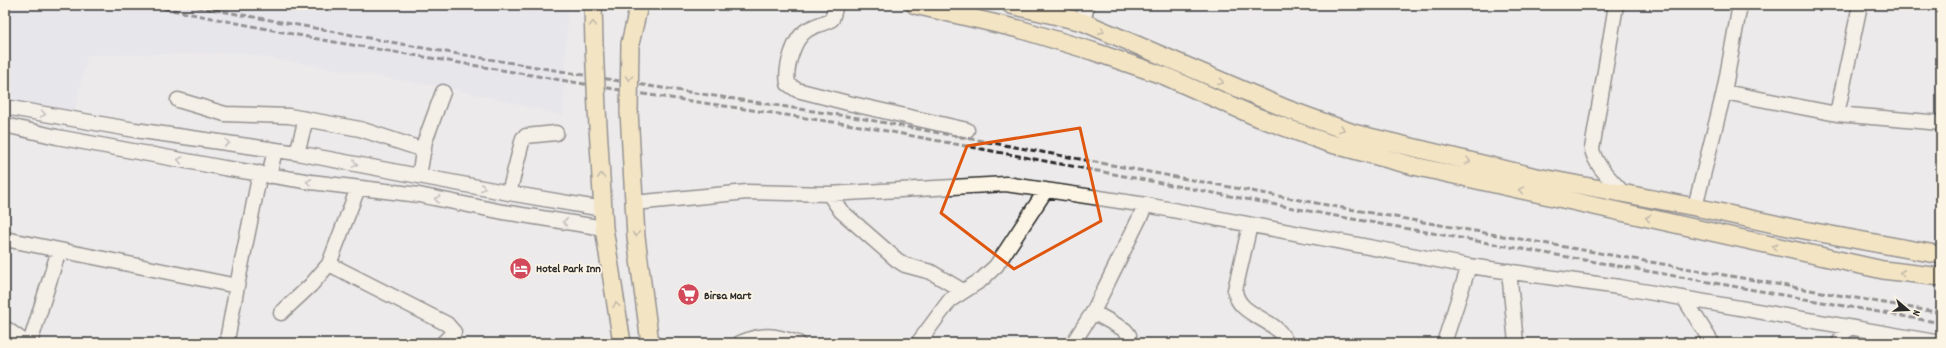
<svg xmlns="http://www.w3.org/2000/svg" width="1946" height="348" font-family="Dekko,sans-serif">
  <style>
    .built { fill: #e1e2ee }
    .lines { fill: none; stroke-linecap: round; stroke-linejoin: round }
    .minor-casing { stroke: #2b2b2b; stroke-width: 17 }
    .major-casing { stroke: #2b2b2b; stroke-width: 20 }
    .minor { stroke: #fcf5e5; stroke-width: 14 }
    .major { stroke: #fbde96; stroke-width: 17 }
    .rail { stroke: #2b2b2b; stroke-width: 3; stroke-dasharray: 6 3; stroke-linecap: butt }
    .major-bridge-casing { stroke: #2b2b2b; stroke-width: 20; stroke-linecap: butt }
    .major-bridge { stroke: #fbde96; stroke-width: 17 }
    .oneway { stroke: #938460 }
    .oneway2 { stroke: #949088 }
    .marked { fill: none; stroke: #df570e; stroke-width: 3; stroke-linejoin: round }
    .labels { text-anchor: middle; stroke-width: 3.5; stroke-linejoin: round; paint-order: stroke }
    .poi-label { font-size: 12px; font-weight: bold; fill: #2b2b2b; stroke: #fcf5e5; text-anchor: start }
  </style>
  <rect width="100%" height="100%" fill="#eceaea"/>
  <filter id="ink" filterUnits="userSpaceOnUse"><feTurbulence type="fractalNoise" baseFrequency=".025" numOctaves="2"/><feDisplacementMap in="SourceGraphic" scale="8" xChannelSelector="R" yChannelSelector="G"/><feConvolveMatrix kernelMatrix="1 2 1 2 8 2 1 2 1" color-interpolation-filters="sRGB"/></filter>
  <g filter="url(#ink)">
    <!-- built -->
    <path class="built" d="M5,5H568L563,115L454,89L242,53L87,55L74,114L5,98Z"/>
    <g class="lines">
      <defs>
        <path id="minor" d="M836,5L832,19C824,24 815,25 807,30C793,39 785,69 788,84L797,90L848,103L967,130
          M1616,5L1592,149C1595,166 1612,180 1623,193
          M1083,22L1087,5
          M1724,92L1837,114L1941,123
          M178,100L225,114L289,116L360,129L424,150
          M5,107L135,130L297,153L509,193L603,209
          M1837,114L1860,5
          M5,125L57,137L224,168L311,182L419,195L503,212L604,228
          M297,153L306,119
          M269,176L275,150
          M419,176L425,141L443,92
          M358,188L329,264L447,324L454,332L443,343
          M509,193L523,138L526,136L556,133
          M829,194L841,211L897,260L905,265L931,272L963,291
          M634,203L747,192L829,194L1006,184L1146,205L1469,266L1619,287L1941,343
          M1695,207L1724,92L1740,5
          M1250,225L1235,290C1237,317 1279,318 1286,343
          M5,239L237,286L260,173
          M1509,271L1516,343
          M1684,298L1712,343
          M1093,312L1146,205
          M281,313L311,285L329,264
          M5,328L26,343
          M228,335L237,286
          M30,343L59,250
          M740,343C763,333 774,335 798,343
          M918,343L950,300L981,280L996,266L1046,190
          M1073,343L1093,312L1125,330L1129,335L1127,343
          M1444,343L1469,266
          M1839,343L1847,328"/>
        <path id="major" d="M593,5L594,44
          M915,5L1019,29L1092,51L1165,76L1257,117L1328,143L1414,166L1883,270L1941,277
          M1011,5L1083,22L1287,109L1353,133L1532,176L1695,207L1793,228L1941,255
          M630,44L639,5
          M597,109L604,228L622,343
          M629,111L636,237L650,343"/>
      </defs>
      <!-- minor casing -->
      <use href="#minor" class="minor-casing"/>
      <!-- major casing -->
      <use href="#major" class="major-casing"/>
      <!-- minor -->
      <use href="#minor" class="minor"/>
      <!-- major -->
      <use href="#major" class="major"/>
      <!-- rail -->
      <path class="rail" d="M146,5L323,40L650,95L860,126L1330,215L1941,323
        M188,5L429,49L649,86L859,118L1332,206L1941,313"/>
      <defs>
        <path id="major-bridge" d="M594,44L597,109
          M629,111L630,44"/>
      </defs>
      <!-- major-bridge casing -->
      <use href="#major-bridge" class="major-bridge-casing"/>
      <!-- major-bridge -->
      <use href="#major-bridge" class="major-bridge"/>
    </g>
    <!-- one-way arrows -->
    <defs><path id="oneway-chevron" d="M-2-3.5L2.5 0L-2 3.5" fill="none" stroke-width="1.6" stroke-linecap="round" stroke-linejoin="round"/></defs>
    <g class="oneway">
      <use href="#oneway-chevron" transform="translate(593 24) rotate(-91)"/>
      <use href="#oneway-chevron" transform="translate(1102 31) rotate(24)"/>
      <use href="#oneway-chevron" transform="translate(629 78) rotate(91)"/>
      <use href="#oneway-chevron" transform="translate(1221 82) rotate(22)"/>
      <use href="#oneway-chevron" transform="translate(1342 129) rotate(20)"/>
      <use href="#oneway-chevron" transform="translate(1468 161) rotate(14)"/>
      <use href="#oneway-chevron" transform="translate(601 176) rotate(-93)"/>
      <use href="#oneway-chevron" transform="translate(1521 190) rotate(-168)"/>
      <use href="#oneway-chevron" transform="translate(1648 218) rotate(-167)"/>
      <use href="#oneway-chevron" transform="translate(636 234) rotate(86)"/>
      <use href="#oneway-chevron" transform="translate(1775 247) rotate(-168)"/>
      <use href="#oneway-chevron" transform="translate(1902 273) rotate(-173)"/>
      <use href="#oneway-chevron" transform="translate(616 305) rotate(-99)"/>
    </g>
    <g class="oneway2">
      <use href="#oneway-chevron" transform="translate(43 114) rotate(10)"/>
      <use href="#oneway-chevron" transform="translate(227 143) rotate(8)"/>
      <use href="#oneway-chevron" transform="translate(180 160) rotate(-169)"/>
      <use href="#oneway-chevron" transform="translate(355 164) rotate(10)"/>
      <use href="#oneway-chevron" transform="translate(309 182) rotate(-172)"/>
      <use href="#oneway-chevron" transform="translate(483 188) rotate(11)"/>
      <use href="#oneway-chevron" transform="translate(437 199) rotate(-169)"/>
      <use href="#oneway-chevron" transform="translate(565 222) rotate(-171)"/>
    </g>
  </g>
  <!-- marked area -->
  <path d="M0 0H1946V348H0ZM1080,128L1101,221L1014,269L941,213L967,146Z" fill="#eceaea" fill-opacity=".55" fill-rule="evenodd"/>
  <path class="marked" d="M1080,128L1101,221L1014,269L941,213L967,146Z"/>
  <!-- icons -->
  <defs>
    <symbol id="hotel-disc" viewBox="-11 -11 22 22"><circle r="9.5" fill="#d1495b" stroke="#fcf5e5"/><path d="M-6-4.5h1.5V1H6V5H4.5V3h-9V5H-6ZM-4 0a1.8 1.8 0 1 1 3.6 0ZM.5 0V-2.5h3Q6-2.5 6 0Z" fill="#fff"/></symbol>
    <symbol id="supermarket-disc" viewBox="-11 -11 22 22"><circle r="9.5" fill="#d1495b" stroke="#fcf5e5"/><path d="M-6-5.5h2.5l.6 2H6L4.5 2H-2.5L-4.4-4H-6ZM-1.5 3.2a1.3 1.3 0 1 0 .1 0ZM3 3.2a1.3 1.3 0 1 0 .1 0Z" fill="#fff"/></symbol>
  </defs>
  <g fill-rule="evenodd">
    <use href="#hotel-disc" x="508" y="256" width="25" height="25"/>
    <use href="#supermarket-disc" x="676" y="282" width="25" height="25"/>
  </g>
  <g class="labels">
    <!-- poi labels -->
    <g class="poi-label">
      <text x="536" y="272">Hotel Park Inn</text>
      <text x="704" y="299">Birsa Mart</text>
    </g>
  </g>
  <!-- margin -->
  <rect width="1946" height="348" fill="none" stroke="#fcf5e5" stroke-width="20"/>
  <rect x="10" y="10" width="1926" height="328" fill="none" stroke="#2b2b2b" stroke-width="1.5" filter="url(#ink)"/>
  <!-- north arrow -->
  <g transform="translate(1908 310) rotate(109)" stroke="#fcf5e5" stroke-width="3" paint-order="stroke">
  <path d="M0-3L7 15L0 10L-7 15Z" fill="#2b2b2b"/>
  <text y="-6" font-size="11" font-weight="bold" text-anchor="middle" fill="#2b2b2b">N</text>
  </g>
</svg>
